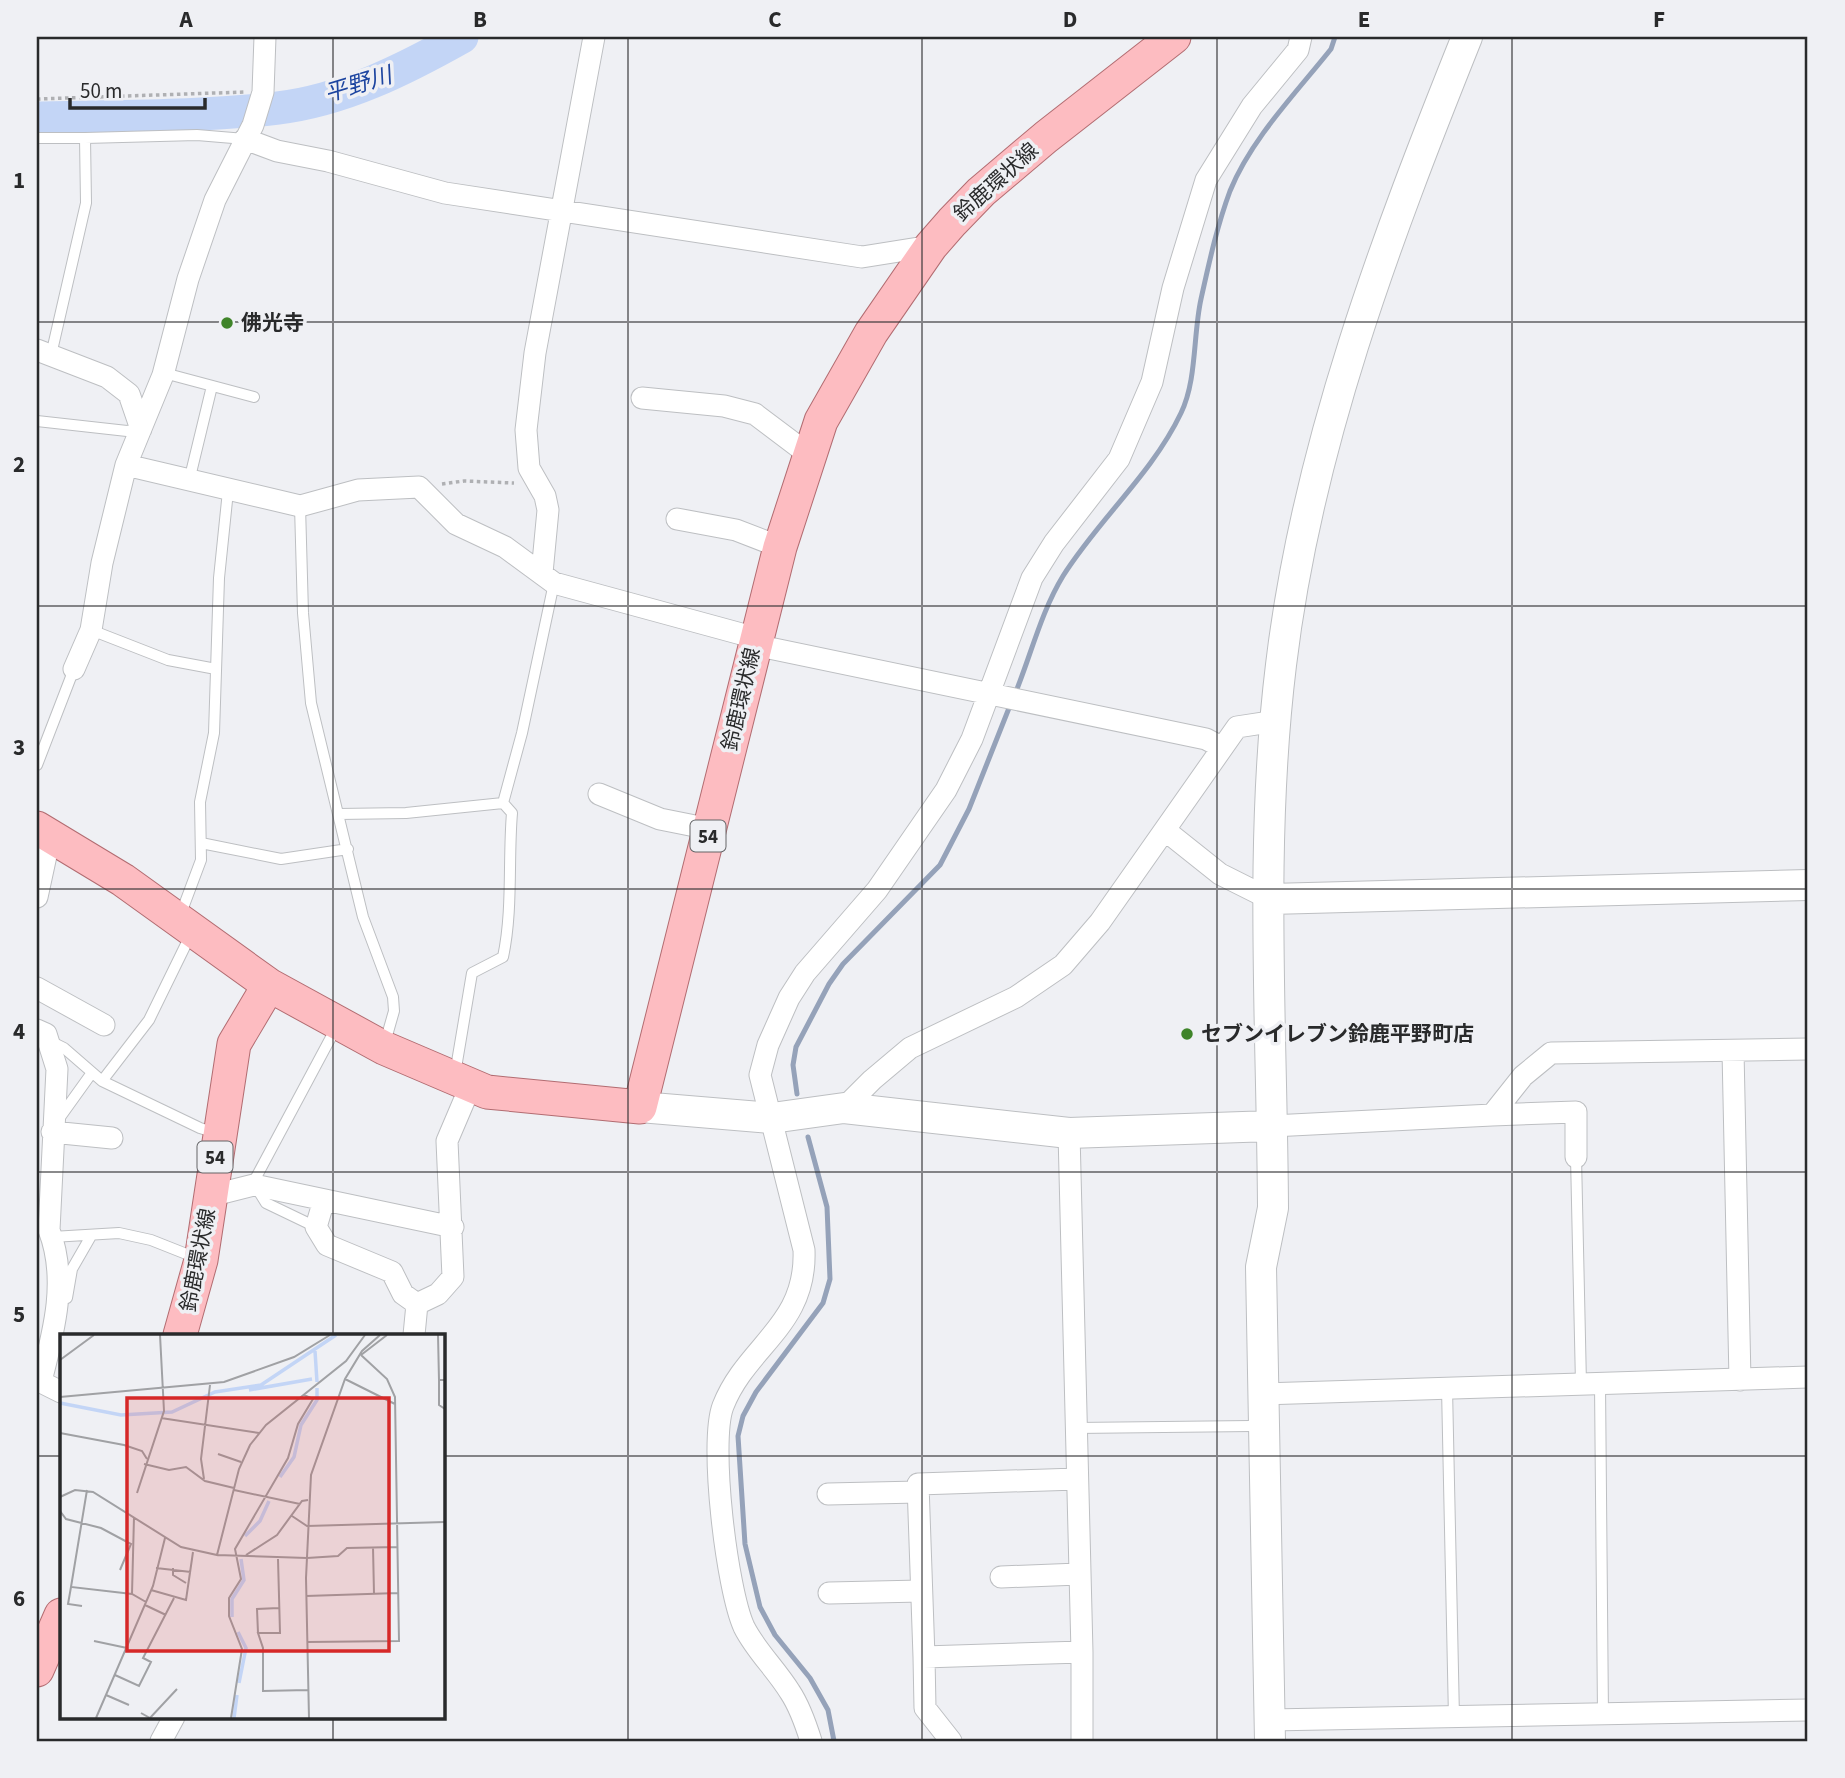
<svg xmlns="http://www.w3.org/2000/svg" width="1845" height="1778" font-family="'Source Sans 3','Noto Sans JP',sans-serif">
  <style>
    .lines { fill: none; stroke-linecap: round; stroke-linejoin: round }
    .stream { stroke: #95a2b9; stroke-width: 5 }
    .river { stroke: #c3d5f6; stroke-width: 33 }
    .lane-casing { stroke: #bdbfc2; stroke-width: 12 }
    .street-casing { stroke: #bdbfc2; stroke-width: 23 }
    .secondary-casing { stroke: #bdbfc2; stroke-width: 32 }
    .primary-casing { stroke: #b26c71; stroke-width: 35 }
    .path { stroke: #afb0b3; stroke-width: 3.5; stroke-dasharray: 3.5 3.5; stroke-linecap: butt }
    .lane { stroke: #fff; stroke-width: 10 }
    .street { stroke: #fff; stroke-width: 21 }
    .secondary { stroke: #fff; stroke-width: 30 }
    .primary { stroke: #fdbcc1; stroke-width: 33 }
    .grid { fill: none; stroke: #292a2b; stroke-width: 2; stroke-opacity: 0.55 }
    .poi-dot { fill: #3f8429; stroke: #eff0f4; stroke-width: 2.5 }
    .labels { text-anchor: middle; stroke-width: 7; stroke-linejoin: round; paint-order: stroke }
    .shield { fill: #eff0f4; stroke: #646567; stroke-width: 2 }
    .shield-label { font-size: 19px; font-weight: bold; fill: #292a2b }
    .street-label { font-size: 21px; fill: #292a2b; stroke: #eff0f4 }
    .poi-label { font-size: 21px; font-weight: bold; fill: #292a2b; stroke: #eff0f4; text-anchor: start }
    .water-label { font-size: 23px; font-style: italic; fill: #1d45a0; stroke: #eff0f4 }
    .inset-river { fill: none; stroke: #c3d5f6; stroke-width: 3.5 }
    .inset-road { fill: none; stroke: #a0a1a4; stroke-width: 2 }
    .view { fill: #d62828; fill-opacity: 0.15; stroke: #d62828; stroke-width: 3.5 }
    .inset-edge { fill: none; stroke: #292a2b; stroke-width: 3.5 }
    .neatline { fill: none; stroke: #292a2b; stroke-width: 2.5 }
    .grid-label { font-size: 23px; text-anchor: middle; font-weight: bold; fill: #292a2b }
  </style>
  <rect width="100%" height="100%" fill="#eff0f4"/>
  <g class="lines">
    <!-- stream -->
    <path class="stream" d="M1015,694C1031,655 1041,612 1063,576C1098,520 1152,474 1181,413C1197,380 1193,335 1201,299C1209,263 1217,226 1230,191C1251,139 1296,93 1331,49L1335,37
      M797,1094L793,1065L796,1047L829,984L843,964L940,865L969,809L1011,703
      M808,1137L827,1207L830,1279L823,1303L756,1392L743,1416L738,1436L745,1544L760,1607L775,1635L810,1678L828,1710L834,1741"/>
    <!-- river -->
    <path class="river" d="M37,118C114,116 202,117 278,108C344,100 405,69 462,37"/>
    <defs>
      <path id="lane" d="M37,138H85
        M51,355L86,203L85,138L197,135L245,139
        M164,373L254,397
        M37,421L127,431L141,429
        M189,481L212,386
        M300,506L303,613L311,703L363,917L393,997L394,1011L384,1046
        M91,630L168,660L216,669
        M37,765L74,669
        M503,803L522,733L554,583
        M339,814L406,813L503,803
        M201,843L281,859L348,849
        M180,916L201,860L200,802L214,733L219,578L228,491
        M50,1041L64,1048L102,1081L200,1128L216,1133
        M451,1071L457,1062L472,973L503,957C513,910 508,860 512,813L503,803
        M102,1081L149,1020L192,932
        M58,1120L91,1074
        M1576,1157L1581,1384
        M252,1185L337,1026
        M256,1187L266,1203L316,1227
        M52,1237L119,1233L151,1240L199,1259
        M67,1298L72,1269L91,1236
        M1600,1384L1603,1715
        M1447,1388L1454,1718
        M1076,1428L1251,1426"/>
      <path id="street" d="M245,139L277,151L328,161L445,193L862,257L931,246
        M37,350L107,377L129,394L141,429
        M642,398L724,406L755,414L808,454
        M126,465L300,506L358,490L419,487L456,524L505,547L554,583L756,638
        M677,519L736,530L780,547
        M542,573L548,510L545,496L529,468L526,430L535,353L594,37
        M755,645L1206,739L1221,747
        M74,669L91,630L102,563L126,465L163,375L188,279L215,200L253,125L263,92L265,37
        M599,794L660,819L710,829
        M1166,831L1220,874L1270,899
        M37,897L50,837
        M37,988L104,1025
        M37,1030L46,1034L57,1069L49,1230C68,1279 54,1331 41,1381
        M1733,1051L1740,1380
        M844,1108L872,1080L910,1048L1016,997L1063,965L1100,922L1237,727L1276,721
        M1492,1115L1576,1112V1157
        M1272,1126L1492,1115L1523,1076L1551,1053L1808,1049
        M52,1132L112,1138
        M210,1196L254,1185L453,1227
        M324,1200L316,1227L327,1245L392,1272L403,1294L417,1304
        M414,1335L417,1304L438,1294L453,1277L447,1141L470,1087
        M37,1380L61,1392
        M1264,1394L1808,1377
        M828,1494L918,1492
        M1001,1577L1079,1574
        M829,1593L921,1591
        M1082,1652V1741
        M924,1657L918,1484L1077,1479
        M1269,1720L1808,1710
        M161,1741L174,1717
        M811,1741C806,1725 800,1707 790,1692C776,1669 756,1651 744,1627C727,1590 709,1443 723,1406C747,1345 807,1326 804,1250L760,1075L768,1045L789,998L805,973L877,890L946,790L972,739L1032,578L1054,543L1119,459L1152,382L1173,288L1206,180L1252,106L1298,50L1301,37
        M951,1741L925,1708L924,1657L1082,1652L1069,1133"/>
      <path id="secondary" d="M1270,899L1808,885
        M640,1107L772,1118L844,1108L1069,1133L1272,1126
        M1270,1741L1261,1267L1273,1208C1272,1028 1259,844 1281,665C1307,447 1386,239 1467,37"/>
      <path id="primary" d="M37,828L123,880L269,985L384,1048L487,1092L640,1107L780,547L821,421L871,333L931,246L952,222L981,192L1046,137L1174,37
        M180,1335L201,1260L234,1044L269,985
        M37,1670L61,1615"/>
    </defs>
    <!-- lane casing -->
    <use href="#lane" class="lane-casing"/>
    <!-- street casing -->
    <use href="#street" class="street-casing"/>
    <!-- secondary casing -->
    <use href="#secondary" class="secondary-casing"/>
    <!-- primary casing -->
    <use href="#primary" class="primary-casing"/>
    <!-- path -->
    <path class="path" d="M37,99L245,92
      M442,484L464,481L514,483"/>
    <!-- lane -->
    <use href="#lane" class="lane"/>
    <!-- street -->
    <use href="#street" class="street"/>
    <!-- secondary -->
    <use href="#secondary" class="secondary"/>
    <!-- primary -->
    <use href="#primary" class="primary"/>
  </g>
  <!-- grid -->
  <path class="grid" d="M333,37V1335M628,37V1741M922,37V1741M1217,37V1741M1512,37V1741M37,322H1808M37,606H1808M37,889H1808M37,1172H1808M37,1456H61M443,1456H1808M333,1717V1741"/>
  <!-- markers -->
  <g class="poi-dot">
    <circle cx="227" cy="323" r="7"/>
    <circle cx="1187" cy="1034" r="7"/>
  </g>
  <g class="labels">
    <!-- shield labels -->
    <g class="shield">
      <rect x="690.5" y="820.5" width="35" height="31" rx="5"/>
      <rect x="197.5" y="1141.5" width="35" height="31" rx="5"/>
    </g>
    <g class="shield-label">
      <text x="708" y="843">54</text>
      <text x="215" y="1164">54</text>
    </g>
    <!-- street labels -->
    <g class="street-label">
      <text transform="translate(996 182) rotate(-42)" y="7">鈴鹿環状線</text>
      <text transform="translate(741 699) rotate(-77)" y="7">鈴鹿環状線</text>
      <text transform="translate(198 1260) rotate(-79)" y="7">鈴鹿環状線</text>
    </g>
    <!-- poi labels -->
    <g class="poi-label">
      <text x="241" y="330">佛光寺</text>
      <text x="1201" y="1041">セブンイレブン鈴鹿平野町店</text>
    </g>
    <!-- water labels -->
    <g class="water-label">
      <text transform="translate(358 84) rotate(-17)" y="8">平野川</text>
    </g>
  </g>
  <!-- overview -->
  <g transform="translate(60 1334)">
    <rect width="385" height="385" fill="#eff0f4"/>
    <path class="inset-river" d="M255,17L257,48M189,56L252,45M0,69L61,81L112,78L155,58L201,51L276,1M220,143L234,123L241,91L257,66V54M185,202L200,187L209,167M172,283V265L184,246L181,225M178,298L186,314L179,349M174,384L177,361"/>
    <path class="inset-road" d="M378,1L379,46H385M301,21L327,1M0,26L34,1M285,45L335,70M379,46V71L385,75M0,63L164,48L234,23L270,1M101,84L199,99M0,99L64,111L82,117L87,125M158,120L181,128M84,130L109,136L126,133L145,147L174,154M144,145L141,125L150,51M27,156L11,253L72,260L86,268M174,156L240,170M77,159L104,77L100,1M0,163L15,156L33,158L121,213L157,221L179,135L190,111L206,91L286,27L305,1M0,177L6,185L41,194L71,210L60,236M232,182L247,192L385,188M313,213L314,260M157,221L247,224L278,222L287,214L337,213M186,221L217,201L242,167L248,166M218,225L220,299H198L203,314V357L248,356M96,234L131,238M113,234V241L126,249M11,253L8,270L22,272M91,256L126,266L133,218M72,260L74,183M246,262L338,259M85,271L106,281M198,299L197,275L219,274M34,307L67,314M247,308L339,307L335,63L327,45L301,21M55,341L79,352L91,328L83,324L114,264M46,361L69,371M81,379L90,384L117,355M36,384L93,252L105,204M171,384L182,315L169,282V264L181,245L175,215L228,124L238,90L253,65L244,61M249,384L246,244L251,141L285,45L302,17L320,1"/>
    <path class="view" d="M67,64H329V317H67Z"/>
    <rect width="385" height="385" class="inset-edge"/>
  </g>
  <!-- border -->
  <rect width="1845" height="1778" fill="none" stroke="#eff0f4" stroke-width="77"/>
  <!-- scale -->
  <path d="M70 98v10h135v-10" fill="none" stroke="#292a2b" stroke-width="3.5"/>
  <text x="80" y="98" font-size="21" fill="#292a2b" stroke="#eff0f4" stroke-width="5" paint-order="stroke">50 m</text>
  <rect x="38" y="38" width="1768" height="1702" class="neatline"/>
  <g class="grid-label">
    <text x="186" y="27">A</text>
    <text x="480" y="27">B</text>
    <text x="775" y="27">C</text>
    <text x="1070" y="27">D</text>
    <text x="1364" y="27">E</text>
    <text x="1659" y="27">F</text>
    <text x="19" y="188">1</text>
    <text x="19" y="472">2</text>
    <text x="19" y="755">3</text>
    <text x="19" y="1039">4</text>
    <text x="19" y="1322">5</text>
    <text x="19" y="1606">6</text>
  </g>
</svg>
